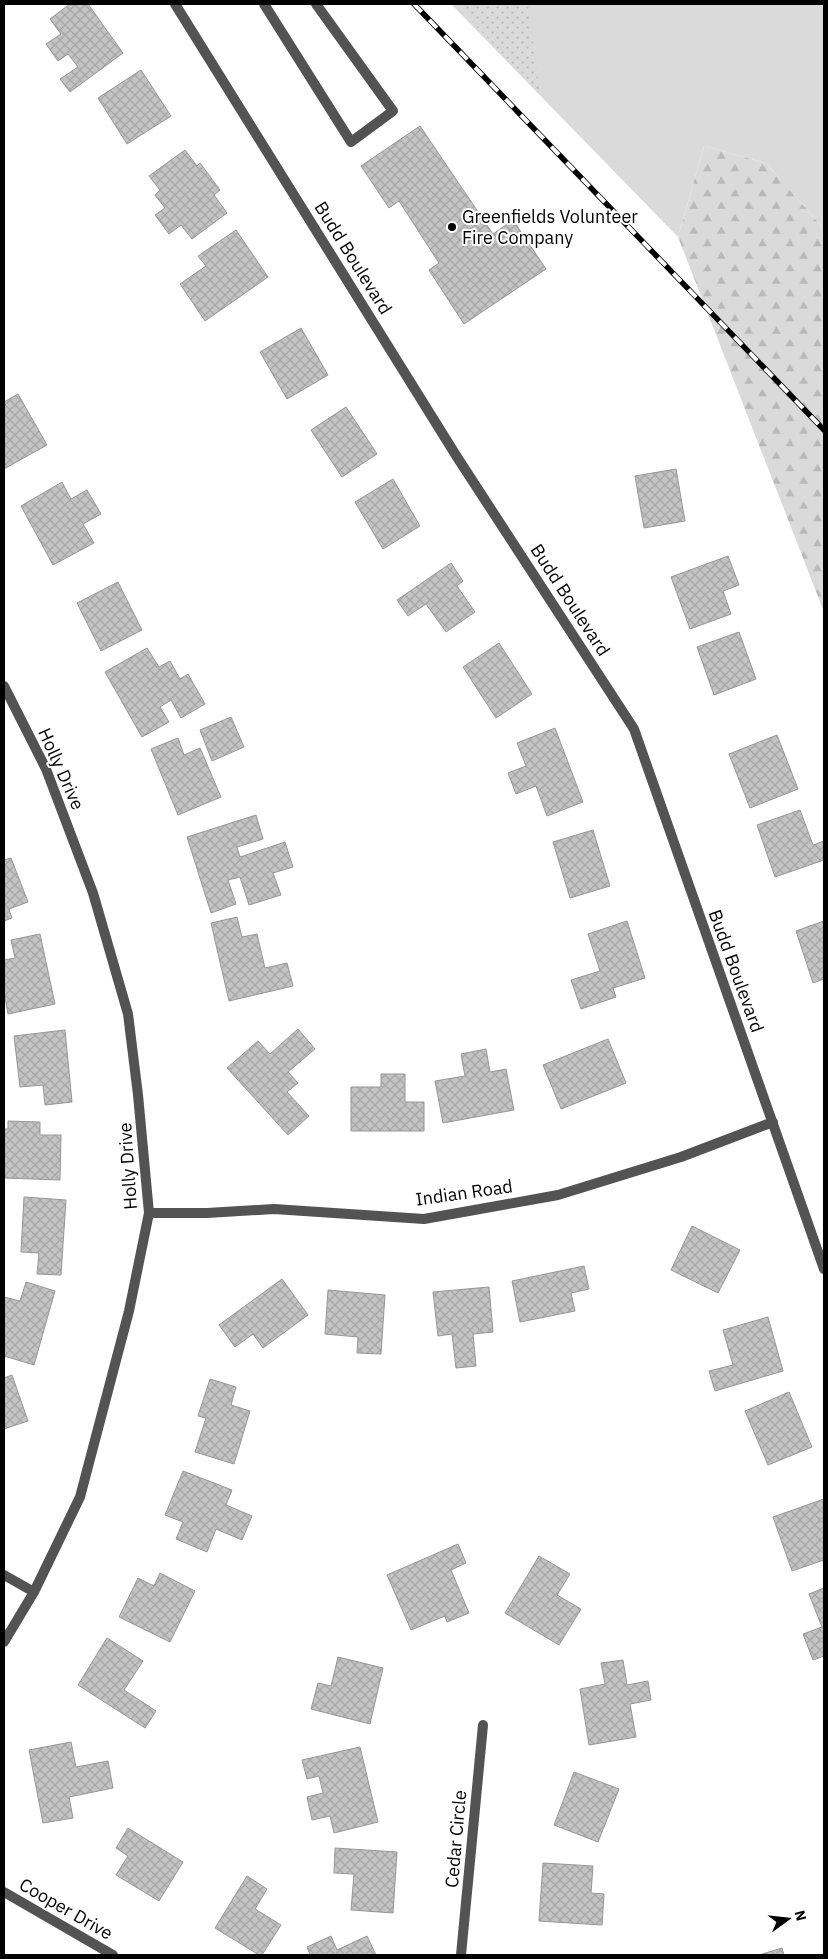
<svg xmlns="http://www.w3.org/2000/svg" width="828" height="1959" font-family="'IBM Plex Sans',sans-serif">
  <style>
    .grass { fill: #dadada }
    .forest { fill: url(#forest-firs) }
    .park { fill: url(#park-dots) }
    .building { fill: url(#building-cross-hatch); stroke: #979797 }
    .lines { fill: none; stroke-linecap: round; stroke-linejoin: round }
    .lane { stroke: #535353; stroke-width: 10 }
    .street { stroke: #535353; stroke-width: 10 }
    .rail-casing { stroke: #000; stroke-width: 5.5 }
    .rail { stroke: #fff; stroke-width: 4; stroke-dasharray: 11; stroke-linecap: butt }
    .poi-dot { fill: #000; stroke: #fff; stroke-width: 2 }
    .labels { text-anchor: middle; stroke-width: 4; stroke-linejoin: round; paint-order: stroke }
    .poi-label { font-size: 18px; fill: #000; stroke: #fff; text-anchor: start }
    .street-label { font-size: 18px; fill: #000; stroke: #fff }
  </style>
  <defs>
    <pattern id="forest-firs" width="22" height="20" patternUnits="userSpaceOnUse" patternTransform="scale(1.25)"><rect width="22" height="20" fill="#dadada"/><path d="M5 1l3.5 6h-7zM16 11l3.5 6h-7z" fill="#b9b9b9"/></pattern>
    <pattern id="park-dots" width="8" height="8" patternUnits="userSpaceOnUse" patternTransform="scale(1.25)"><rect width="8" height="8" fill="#dadada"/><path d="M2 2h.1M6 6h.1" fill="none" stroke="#b9b9b9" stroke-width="1.8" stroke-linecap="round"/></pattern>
    <pattern id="building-cross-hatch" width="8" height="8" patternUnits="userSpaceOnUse" patternTransform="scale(1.25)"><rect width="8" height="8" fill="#c3c3c3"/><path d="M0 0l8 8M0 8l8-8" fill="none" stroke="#a6a6a6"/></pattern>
  </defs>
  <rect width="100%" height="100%" fill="#fff"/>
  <!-- grass -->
  <path class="grass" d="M451,4H824V229L766,163L704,146L678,237Z"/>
  <!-- forest -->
  <path class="forest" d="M704,146L766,163L824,229V612L678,237Z"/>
  <!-- park -->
  <path class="park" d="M456,4H528L540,95Z"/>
  <!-- building -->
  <path class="building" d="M70,4H88L123,53L70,92L60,79L78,67L68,54L58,61L46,44L61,34L50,19Z
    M141,70L171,116L127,144L98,98Z
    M420,126L493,234L513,220L546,269L464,324L429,270L439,263L399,201L389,208L361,166Z
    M185,150L197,166L200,163L220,190L214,195L227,213L192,239L181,225L169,234L155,215L165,208L155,195L160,190L149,176Z
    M236,230L268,277L205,321L180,284L206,266L198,256Z
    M301,328L328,375L287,399L260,352Z
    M18,394L47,445L4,469V402Z
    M346,407L377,454L342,477L311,430Z
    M676,469L685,521L644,528L635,476Z
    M393,479L420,526L383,549L355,502Z
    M62,482L71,499L87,490L101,514L83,524L94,543L53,565L21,506Z
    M728,556L739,585L723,591L731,614L690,629L671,577Z
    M451,563L463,581L457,586L475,612L446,632L426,604L408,616L397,600Z
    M118,582L142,630L101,651L77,603Z
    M739,632L756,679L714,695L697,647Z
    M499,643L532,694L496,718L463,667Z
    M147,648L159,667L170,661L180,679L188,674L205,704L181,718L171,700L160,707L169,722L142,737L105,672Z
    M231,717L244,747L212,761L200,730Z
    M555,728L583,802L547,816L536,786L516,794L508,773L526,766L517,743Z
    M777,735L798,789L750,808L729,754Z
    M178,738L184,755L200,748L221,797L178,815L151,749Z
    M800,810L813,845L824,841V860L775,877L757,825Z
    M256,815L263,839L237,847L240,857L285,842L293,867L273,873L281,895L249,905L240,877L228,880L236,904L211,913L187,837Z
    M593,830L610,886L570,898L553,842Z
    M11,858L28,902L9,909L12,918L4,921V860Z
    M237,917L242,937L257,934L265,968L287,963L293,986L229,1001L211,923Z
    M627,921L645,978L613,988L616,997L581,1009L571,980L600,971L588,934Z
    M824,921V979L813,983L796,931Z
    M40,934L55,1004L8,1014L4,993V960L15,958L11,940Z
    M298,1029L315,1049L288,1072L298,1083L287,1092L309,1116L288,1135L227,1068L258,1041L270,1054Z
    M65,1030L72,1102L45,1105L43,1085L20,1087L14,1036Z
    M608,1039L626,1083L561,1109L543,1065Z
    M486,1049L490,1072L506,1069L514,1110L443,1123L435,1081L465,1076L461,1054Z
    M381,1074H405V1102H424V1131H351V1087H381Z
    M8,1121L40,1122V1135H61L60,1180L4,1178V1129H8Z
    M24,1197L66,1200L61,1275L37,1274L39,1253L21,1252Z
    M692,1226L740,1250L718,1293L671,1270Z
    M584,1266L589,1289L571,1293L575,1311L520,1322L512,1281Z
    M282,1279L308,1315L263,1348L253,1334L235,1347L219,1325Z
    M26,1282L55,1291L34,1365L4,1356V1297L20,1301Z
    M489,1287L493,1332L473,1334L476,1366L456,1368L452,1334L438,1336L433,1292Z
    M328,1290L385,1295L381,1354L357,1353L358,1337L325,1334Z
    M768,1317L783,1371L715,1391L709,1371L733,1365L723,1330Z
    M12,1375L28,1421L4,1429V1378Z
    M210,1379L236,1387L231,1405L250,1411L234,1464L195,1452L206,1418L198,1416Z
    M789,1392L812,1447L768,1465L745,1411Z
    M183,1471L232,1490L226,1505L252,1516L242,1540L216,1529L207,1552L176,1539L183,1522L165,1515Z
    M824,1499V1560L792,1571L773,1517Z
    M458,1544L466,1563L451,1570L469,1613L447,1622L445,1616L411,1630L387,1575Z
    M539,1556L570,1574L557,1595L581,1609L559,1645L505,1613Z
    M160,1573L195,1591L170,1642L119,1617L138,1578L154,1586Z
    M824,1588V1656L813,1660L803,1634L822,1627L809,1594Z
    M107,1638L143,1661L124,1690L156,1711L145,1728L78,1685Z
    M338,1657L383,1668L370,1724L311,1709L318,1683L331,1686Z
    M623,1660L627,1685L648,1681L651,1700L630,1704L636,1737L589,1745L580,1689L605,1684L601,1663Z
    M71,1742L76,1767L108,1761L113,1788L69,1797L73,1818L43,1823L29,1750Z
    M360,1747L378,1822L334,1833L330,1816L312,1820L307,1797L323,1793L319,1776L307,1779L302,1760Z
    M574,1772L619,1789L598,1842L554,1825Z
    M128,1828L183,1862L159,1901L116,1875L128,1856L116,1848Z
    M335,1848L397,1852L393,1913L351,1910L354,1874L334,1873Z
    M543,1863L593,1866L591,1893L604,1894L602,1925L539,1921Z
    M247,1876L267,1889L255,1909L281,1925L262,1955H259L215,1928Z
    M331,1936L337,1950L367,1936L376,1955H310L307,1947Z
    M782,1948L784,1955H759Z"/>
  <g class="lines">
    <!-- lane -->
    <path class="lane" d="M264,4L351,142L393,111L316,4"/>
    <!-- street -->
    <path class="street" d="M175,4L457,457L634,729L824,1269
      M4,686L46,769L93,893L128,1014L138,1095L149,1213L129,1311L80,1497L34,1592L4,1642
      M149,1213H207L274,1209L424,1219L558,1195L681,1157L773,1122
      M4,1575L34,1592
      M4,1892L113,1955
      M461,1955L483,1725"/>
    <defs>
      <path id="rail" d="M414,4L824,430"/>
    </defs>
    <!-- rail casing -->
    <use href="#rail" class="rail-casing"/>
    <!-- rail -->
    <use href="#rail" class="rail"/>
  </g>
  <!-- markers -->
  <circle class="poi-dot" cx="452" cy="227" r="5"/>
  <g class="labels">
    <!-- poi labels -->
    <g class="poi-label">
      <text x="462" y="223">Greenfields Volunteer<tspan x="462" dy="21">Fire Company</tspan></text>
    </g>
    <!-- street labels -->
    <g class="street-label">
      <text transform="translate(353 258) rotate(58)" y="6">Budd Boulevard</text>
      <text transform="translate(570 600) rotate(57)" y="6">Budd Boulevard</text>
      <text transform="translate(61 769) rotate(66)" y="6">Holly Drive</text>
      <text transform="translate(736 971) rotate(70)" y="6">Budd Boulevard</text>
      <text transform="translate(128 1166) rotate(-94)" y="6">Holly Drive</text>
      <text transform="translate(464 1193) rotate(-8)" y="6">Indian Road</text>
      <text transform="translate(456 1839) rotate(-85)" y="6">Cedar Circle</text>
      <text transform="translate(66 1909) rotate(30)" y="6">Cooper Drive</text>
    </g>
  </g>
  <!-- border -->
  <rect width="828" height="1959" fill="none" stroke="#000000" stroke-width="10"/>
  <!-- north arrow -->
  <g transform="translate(788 1919) rotate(75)" stroke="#ffffff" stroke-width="4" paint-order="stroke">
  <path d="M0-4L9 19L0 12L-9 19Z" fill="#000000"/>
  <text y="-8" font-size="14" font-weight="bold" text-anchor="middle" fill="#000000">N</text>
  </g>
</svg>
